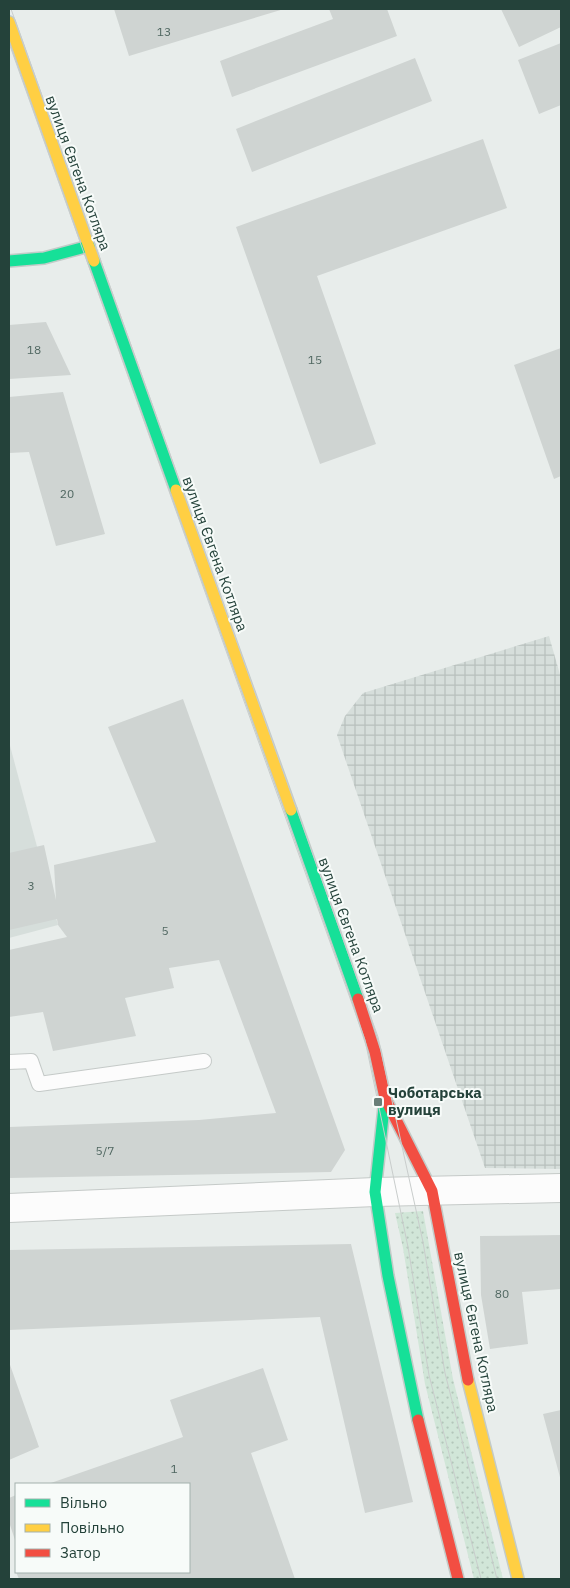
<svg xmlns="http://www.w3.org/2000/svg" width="570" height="1588" font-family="'IBM Plex Sans',sans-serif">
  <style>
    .built { fill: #d6dedb }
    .industrial { fill: url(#industrial-grid) }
    .grass { fill: url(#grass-dots) }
    .building { fill: #cfd4d2 }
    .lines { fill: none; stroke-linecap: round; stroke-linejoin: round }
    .lane-casing { stroke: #c5cac8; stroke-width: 16 }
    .street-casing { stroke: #c5cac8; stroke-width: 30 }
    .fast-casing { stroke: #c3cbc8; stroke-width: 14 }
    .slow-casing { stroke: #c3cbc8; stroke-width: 14 }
    .jam-casing { stroke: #c3cbc8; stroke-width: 14 }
    .lane { stroke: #fcfcfc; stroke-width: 14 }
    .street { stroke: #fcfcfc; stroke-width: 28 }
    .fast { stroke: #16e098; stroke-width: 11 }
    .slow { stroke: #ffcf43; stroke-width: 11 }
    .jam { stroke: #f24e42; stroke-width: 11 }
    .tram { stroke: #c9cdcc; stroke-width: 1 }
    .poi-dot { fill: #697e78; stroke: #f7fbf9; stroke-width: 2 }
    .labels { text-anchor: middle; stroke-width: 4; stroke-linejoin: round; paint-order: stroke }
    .number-label { font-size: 12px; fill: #506761 }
    .street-label { font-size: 15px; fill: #24423a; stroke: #f7fbf9 }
    .poi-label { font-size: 15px; font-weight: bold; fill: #24423a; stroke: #f7fbf9; text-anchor: start }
  </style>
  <defs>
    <pattern id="industrial-grid" width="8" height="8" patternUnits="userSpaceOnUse" patternTransform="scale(1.25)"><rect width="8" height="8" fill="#d6dedb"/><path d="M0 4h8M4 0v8" fill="none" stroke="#b8c0bd"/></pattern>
    <pattern id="grass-dots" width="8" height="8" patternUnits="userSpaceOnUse" patternTransform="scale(1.25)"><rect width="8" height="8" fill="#d1e6d8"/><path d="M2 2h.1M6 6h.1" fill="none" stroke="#b3c6ba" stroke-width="1.8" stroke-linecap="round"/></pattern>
  </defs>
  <rect width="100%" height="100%" fill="#e8edeb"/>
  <!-- built -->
  <path class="built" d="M9,742L58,925L9,938Z"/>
  <!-- industrial -->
  <path class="industrial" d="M549,636L561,678V1169L485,1168L337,735L345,716L363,693Z"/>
  <!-- grass -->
  <path class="grass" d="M423,1211L453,1379L503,1579H474L425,1384L403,1248L395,1213Z"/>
  <!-- building -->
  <path class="building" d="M114,9H284L129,56Z
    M329,9H387L397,36L232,97L220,61L333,19Z
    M501,9H561V27L519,47Z
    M561,43V105L539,114L518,60Z
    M415,58L432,101L252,172L236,129Z
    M483,139L507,208L317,276L376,444L320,464L236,227Z
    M46,322L71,375L9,379V325Z
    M561,348V476L554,479L514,365Z
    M63,392L105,534L56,546L29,452L9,453V397Z
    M183,699L345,1150L331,1172L9,1178V1127L199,1120L276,1113L219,960L169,968L174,988L125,998L136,1036L53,1051L43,1012L9,1017V950L67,937L58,925L57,919L9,930V853L44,845L56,900L54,865L156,842L108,727Z
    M561,1235V1289L522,1292L528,1344L490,1349L481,1295L480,1236Z
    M351,1244L413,1502L365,1513L320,1317L9,1330V1250Z
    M9,1362L39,1447L9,1460Z
    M263,1368L288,1440L251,1453L295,1579H19L16,1572H189V1484H48L183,1437L170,1400Z
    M561,1410V1481L543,1414Z
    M16,1495V1543L9,1522V1498Z"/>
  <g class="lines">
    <defs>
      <path id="lane" d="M9,1062L31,1061L39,1084L204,1061"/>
      <path id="street" d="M9,1208L375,1192L561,1188"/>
      <path id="fast" d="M9,261L44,258L89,246
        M94,261L176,490
        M291,810L358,999
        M385,1098L375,1192L388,1276L418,1420"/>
      <path id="slow" d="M9,22L94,261
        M176,490L291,810
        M468,1380L518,1579"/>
      <path id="jam" d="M358,999L375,1052L385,1098L432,1191L468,1380
        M418,1420L458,1579"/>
    </defs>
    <!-- lane casing -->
    <use href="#lane" class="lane-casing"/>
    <!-- street casing -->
    <use href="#street" class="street-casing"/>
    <!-- fast casing -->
    <use href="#fast" class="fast-casing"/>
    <!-- slow casing -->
    <use href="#slow" class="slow-casing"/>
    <!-- jam casing -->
    <use href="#jam" class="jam-casing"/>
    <!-- lane -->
    <use href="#lane" class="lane"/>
    <!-- street -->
    <use href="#street" class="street"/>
    <!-- fast -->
    <use href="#fast" class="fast"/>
    <!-- slow -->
    <use href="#slow" class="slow"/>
    <!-- jam -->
    <use href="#jam" class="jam"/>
    <!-- tram -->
    <path class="tram" d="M11,9L378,1037L423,1242L445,1373L497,1579
      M9,43L365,1040L408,1247L429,1375L481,1579"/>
  </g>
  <!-- markers -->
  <rect class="poi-dot" x="373" y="1097" width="10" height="10" rx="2.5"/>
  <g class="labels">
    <!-- number labels -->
    <g class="number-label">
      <text x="164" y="36">13</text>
      <text x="34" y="354">18</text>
      <text x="315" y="364">15</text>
      <text x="67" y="498">20</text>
      <text x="31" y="890">3</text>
      <text x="165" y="935">5</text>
      <text x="105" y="1155">5/7</text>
      <text x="502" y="1298">80</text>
      <text x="174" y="1473">1</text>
    </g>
    <!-- street labels -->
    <g class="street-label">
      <text transform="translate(78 173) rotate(70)" y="5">вулиця Євгена Котляра</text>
      <text transform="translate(215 554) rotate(70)" y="5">вулиця Євгена Котляра</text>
      <text transform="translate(351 935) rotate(70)" y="5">вулиця Євгена Котляра</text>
      <text transform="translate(476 1332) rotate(78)" y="5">вулиця Євгена Котляра</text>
    </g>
    <!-- poi labels -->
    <g class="poi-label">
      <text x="388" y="1098">Чоботарська<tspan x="388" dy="17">вулиця</tspan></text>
    </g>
  </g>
  <!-- border -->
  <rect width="570" height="1588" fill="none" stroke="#24423a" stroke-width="20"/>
  <!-- legend -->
  <rect x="15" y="1483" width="175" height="90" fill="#f7fbf9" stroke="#a3b1ad"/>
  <rect x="25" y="1499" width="25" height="8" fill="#16e098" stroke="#a3b1ad"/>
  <text x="60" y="1508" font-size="15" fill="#24423a">Вільно</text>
  <rect x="25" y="1524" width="25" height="8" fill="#ffcf43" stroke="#a3b1ad"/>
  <text x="60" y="1533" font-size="15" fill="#24423a">Повільно</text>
  <rect x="25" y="1549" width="25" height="8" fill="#f24e42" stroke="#a3b1ad"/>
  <text x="60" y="1558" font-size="15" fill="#24423a">Затор</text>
</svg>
